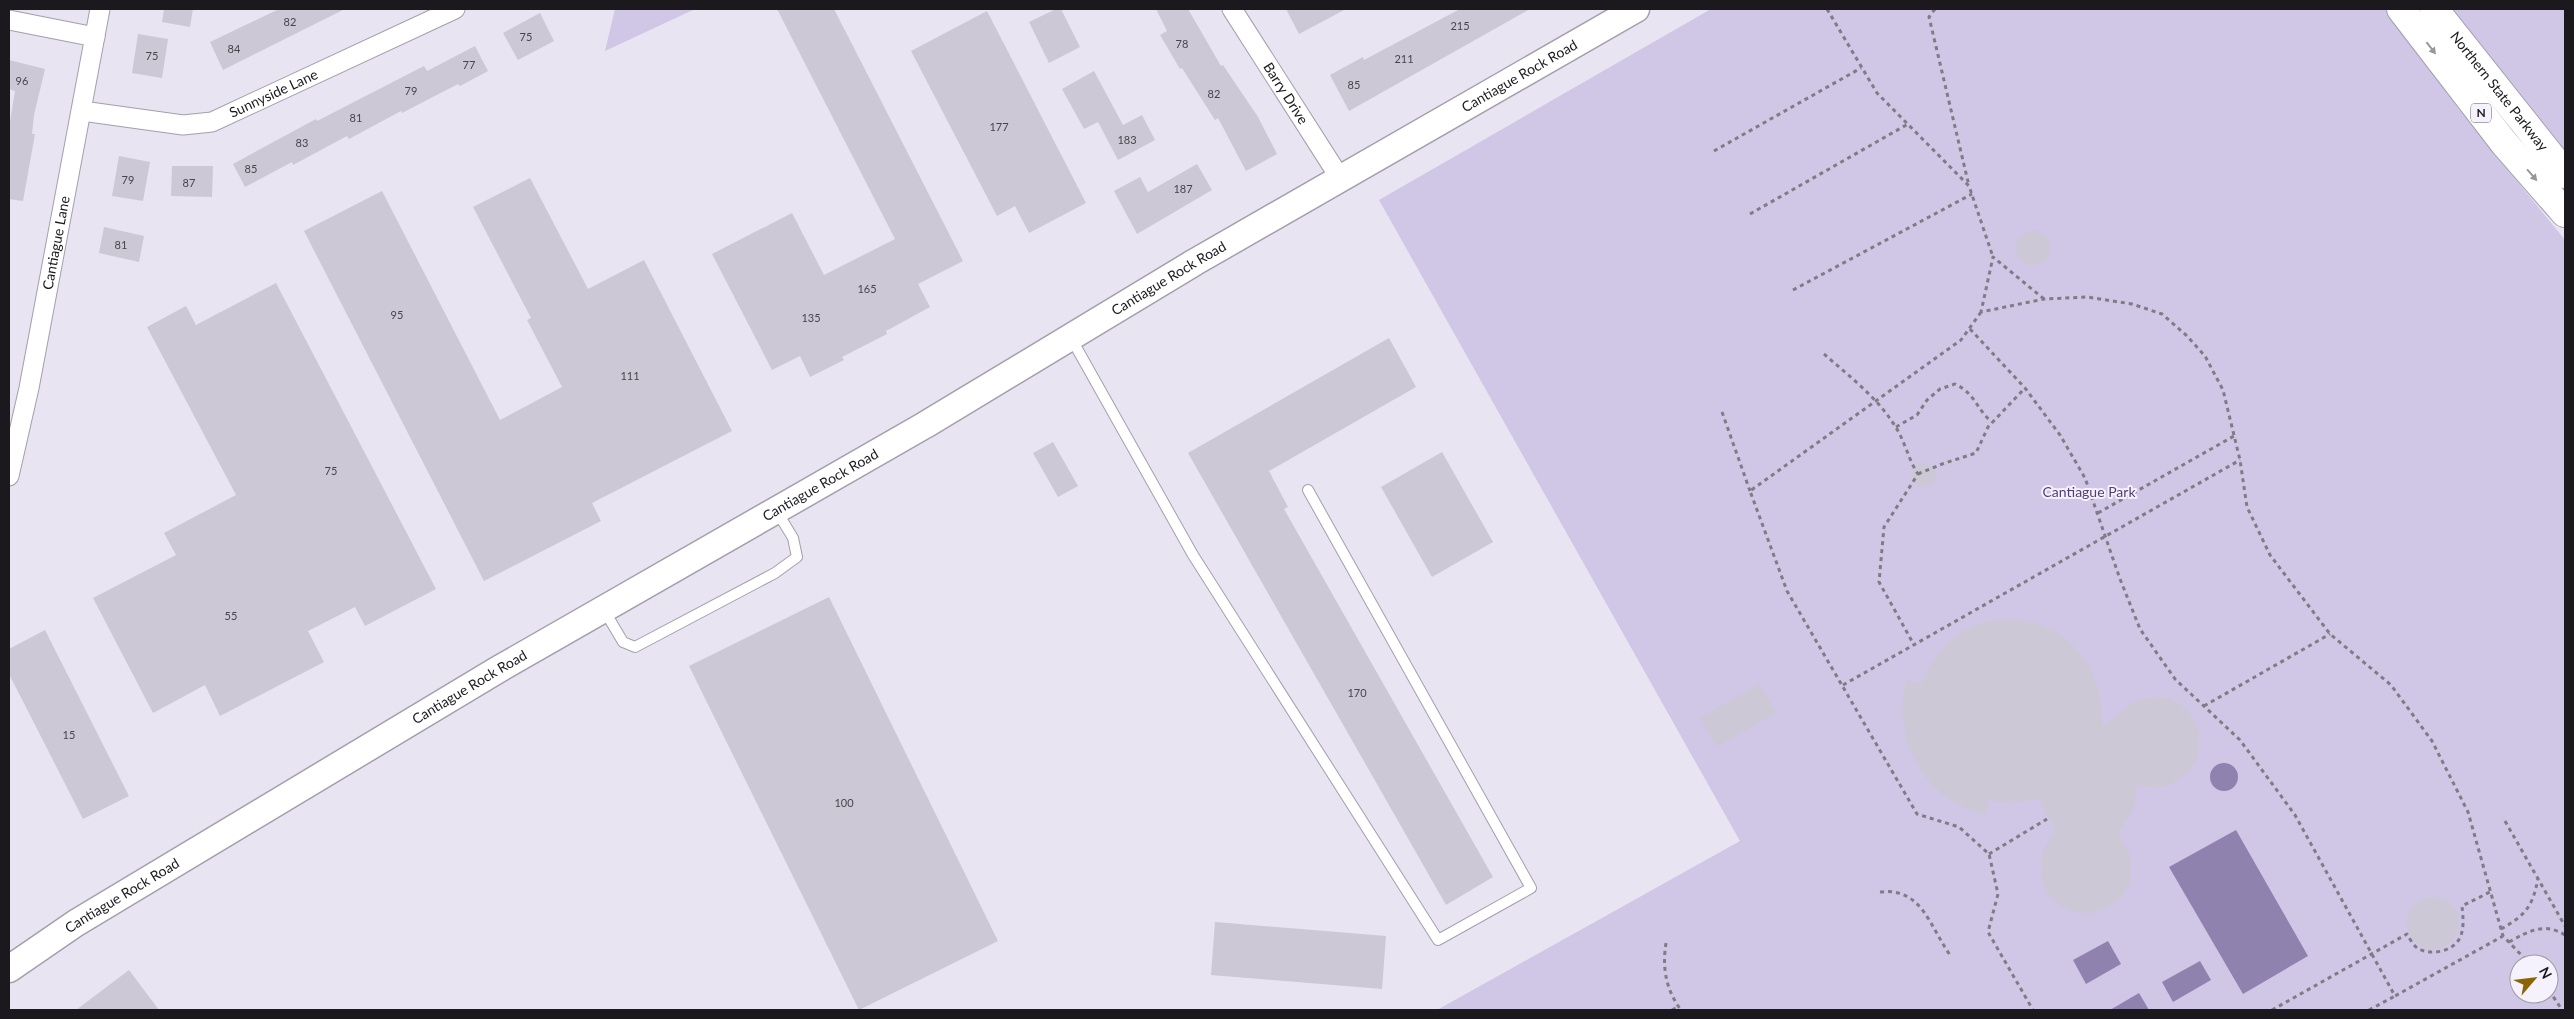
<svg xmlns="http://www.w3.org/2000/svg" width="2574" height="1019" font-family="Lato,sans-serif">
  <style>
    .green { fill: #d0c6e6; fill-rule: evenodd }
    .water { fill: #9082ae }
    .building { fill: #ccc8d6 }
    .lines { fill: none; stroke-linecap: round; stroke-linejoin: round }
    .service-casing { stroke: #a39fac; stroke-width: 12 }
    .minor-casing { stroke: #a39fac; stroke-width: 21 }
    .secondary-casing { stroke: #a39fac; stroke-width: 29 }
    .motorway-casing { stroke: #a39fac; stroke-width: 30 }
    .path { stroke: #7f7c85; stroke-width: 3; stroke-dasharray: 4 4; stroke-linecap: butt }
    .service { stroke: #fff; stroke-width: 10 }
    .minor { stroke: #fff; stroke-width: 19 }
    .secondary { stroke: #fff; stroke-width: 26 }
    .motorway { stroke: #fff; stroke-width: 28 }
    .oneway { fill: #98989a }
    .labels { text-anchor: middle; stroke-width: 4; stroke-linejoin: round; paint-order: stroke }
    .number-label { font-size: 11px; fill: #47454c }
    .shield { fill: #f5f2fd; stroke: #5c5a61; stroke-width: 1 }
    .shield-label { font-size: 12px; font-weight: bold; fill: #1b191e }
    .street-label { font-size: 14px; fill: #1b191e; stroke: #f5f2fd }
    .park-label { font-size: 14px; fill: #533d77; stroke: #f5f2fd }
  </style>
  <rect width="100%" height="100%" fill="#e8e4f2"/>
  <!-- green -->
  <path class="green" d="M615,9H695L605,51Z
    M1711,9H2386L2457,107L2565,240V1010H1437L1740,841L1379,200ZM2519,964H2549V994H2519Z
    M2449,9H2565V154Z"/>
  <!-- water -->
  <path class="water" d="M2210 777a14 14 0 1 1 28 0a14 14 0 1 1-28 0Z
    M2236,830L2308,956L2243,994L2169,867Z
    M2108,941L2121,964L2086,984L2073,960Z
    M2200,961L2211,980L2173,1002L2162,982Z
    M2139,993L2149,1010H2110Z"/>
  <!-- building -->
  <path class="building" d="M164,9H193L190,27L162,22Z
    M279,9H345L223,70L210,42Z
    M777,9H834L963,261L918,284L930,307L886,331L887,334L842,357L844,360L810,377L800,356L772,370L712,254L792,213L824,275L895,239Z
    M1056,9H1061L1080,47L1049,63L1029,22Z
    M1156,9H1188L1221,66L1223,65L1258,117L1277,154L1246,171L1218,118L1215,120L1182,68L1180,69L1160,35L1167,31Z
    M1286,9H1346L1299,34Z
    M1460,9H1530L1349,111L1330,75L1363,57L1364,60Z
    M987,11L1086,203L1029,233L1015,206L997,216L911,51Z
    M540,13L554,41L518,60L503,33Z
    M138,34L168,39L162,78L132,73Z
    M475,46L488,71L460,86L458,84L402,113L401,111L349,139L347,136L293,165L292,162L245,187L233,164L316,119L317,121L424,66L427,71Z
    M9,60L45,69L34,115L32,134H35L23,201L9,199V128L15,91L9,89Z
    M1094,71L1123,125L1142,115L1155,140L1118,160L1098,122L1084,129L1062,89Z
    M119,156L150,162L143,201L112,196Z
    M1197,164L1212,190L1137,234L1114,191L1140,177L1148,192Z
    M172,166H213L212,197L171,196Z
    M530,178L588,289L644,260L732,431L592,503L601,521L484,581L304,231L382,191L500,420L562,387L527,320L531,318L473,207Z
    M104,227L144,236L139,262L99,253Z
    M2016 248a17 17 0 1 1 34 0a17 17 0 1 1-34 0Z
    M276,283L436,589L365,626L355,607L308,631L324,662L220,716L205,685L153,713L93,598L176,555L164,533L236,495L147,327L186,306L196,325Z
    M1389,338L1416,387L1269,471L1288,507L1284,509L1493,877L1446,905L1188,453Z
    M1053,442L1078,486L1058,497L1033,453Z
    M1442,452L1493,542L1432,577L1381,487Z
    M1912 475a12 12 0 1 1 24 0a12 12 0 1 1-24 0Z
    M829,597L998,941L859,1010L689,666Z
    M2009,619L2034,622L2056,631L2075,647L2089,665L2098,688L2103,726L2132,703L2150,697H2160L2171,699L2188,710L2199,731V755L2187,774L2170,785L2159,787L2137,786L2135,806L2118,834L2130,855L2131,874L2129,884L2119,900L2096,912L2077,913L2065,908L2055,902L2045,888L2041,876V861L2044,849L2056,831L2038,799L2009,803L1989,800L1985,815L1970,810L1951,801L1934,787L1923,774L1907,744L1902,710L1906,680L1922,683L1930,665L1945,645L1964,631L1985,622Z
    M45,630L129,796L83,819L9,674V649Z
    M1759,684L1776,712L1717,747L1700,718Z
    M2407 923a26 26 0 1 1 52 0a26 26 0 1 1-52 0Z
    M1215,922L1386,936L1382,989L1211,975Z
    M129,970L159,1010H76Z"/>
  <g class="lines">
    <defs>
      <path id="service" d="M1071,338L1193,555L1438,940L1531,888L1308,490
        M604,610L623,642L635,647L775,573L797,557L793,538L776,510"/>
      <g id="minor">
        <path id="s1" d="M1232,9L1340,178"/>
        <path d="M9,20L95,37"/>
        <path id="s2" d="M82,111L183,125L212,122L455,9"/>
        <path id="s3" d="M9,476L29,388L100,9"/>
      </g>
      <g id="secondary">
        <path id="s4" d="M9,969L76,923L499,669L925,425L1195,262L1636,9"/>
      </g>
      <g id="motorway">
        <path d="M2401,9L2504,143L2565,213"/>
        <path id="s5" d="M2434,9L2565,174"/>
      </g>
    </defs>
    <!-- service casing -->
    <use href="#service" class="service-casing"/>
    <!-- minor casing -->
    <use href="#minor" class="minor-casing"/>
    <!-- secondary casing -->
    <use href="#secondary" class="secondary-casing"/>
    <!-- motorway casing -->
    <use href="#motorway" class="motorway-casing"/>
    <!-- path -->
    <path class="path" d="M1827,9L1877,93L1969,186L1993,257
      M1935,9L1929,17L1969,186
      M1714,151L1861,68
      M1750,214L1908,124
      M1793,290L1972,194
      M2044,299L1993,257L1981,312L2044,299L2087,297L2132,304L2162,314L2186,335L2205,356L2223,390L2240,460L2247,507L2270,555L2330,634L2391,685L2432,741L2468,812L2503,936L2530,964
      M1981,312L1961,340L1750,491L1787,591L1917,814L1959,827L1989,854L1998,894L1988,932L2033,1010
      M1970,329L2025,388L2060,435L2085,478L2120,579L2140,629L2175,679L2240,740L2295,815L2395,996L2503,936
      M1824,354C1849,376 1877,397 1895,426C1905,441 1908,459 1918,474L1884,527L1879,582L1914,645
      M1722,412L1750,491
      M1896,427L1917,415L1927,400L1940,389L1955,384C1976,394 1976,409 1992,422
      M1918,474L1942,464L1976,453L1988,427L2025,388
      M2098,513L2234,436
      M1843,685L2240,460
      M2204,706L2330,634
      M2505,821L2565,926
      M1989,854L2047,819
      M1880,892C1922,887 1930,927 1950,955
      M2501,929C2526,915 2533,906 2538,878
      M2509,942C2529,931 2544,922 2565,935
      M1666,943C1662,968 1666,990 1681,1010
      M2549,990L2562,1010
      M1672,1010L1678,1007
      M2272,1010L2407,934C2410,939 2414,947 2419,949C2431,955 2450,952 2458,941C2465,931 2463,917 2462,906L2492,891
      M2369,1010L2395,996"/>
    <!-- service -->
    <use href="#service" class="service"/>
    <!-- minor -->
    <use href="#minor" class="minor"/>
    <!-- secondary -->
    <use href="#secondary" class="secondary"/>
    <!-- motorway -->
    <use href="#motorway" class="motorway"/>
  </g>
  <!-- one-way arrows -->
  <defs><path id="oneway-solid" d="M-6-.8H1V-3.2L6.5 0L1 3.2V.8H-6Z" transform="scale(1.25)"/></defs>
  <g class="oneway">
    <use href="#oneway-solid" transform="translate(2431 48) rotate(52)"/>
    <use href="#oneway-solid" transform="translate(2532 175) rotate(49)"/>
  </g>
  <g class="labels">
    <!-- number labels -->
    <g class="number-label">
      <text x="290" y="26">82</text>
      <text x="1460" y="30">215</text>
      <text x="526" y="41">75</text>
      <text x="1182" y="48">78</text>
      <text x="234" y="53">84</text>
      <text x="152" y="60">75</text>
      <text x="1404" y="63">211</text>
      <text x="469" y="69">77</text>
      <text x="22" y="85">96</text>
      <text x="1354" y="89">85</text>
      <text x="411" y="95">79</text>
      <text x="1214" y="98">82</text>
      <text x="356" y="122">81</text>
      <text x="999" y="131">177</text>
      <text x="1127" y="144">183</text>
      <text x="302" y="147">83</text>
      <text x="251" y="173">85</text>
      <text x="128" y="184">79</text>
      <text x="189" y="187">87</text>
      <text x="1183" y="193">187</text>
      <text x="121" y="249">81</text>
      <text x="867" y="293">165</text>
      <text x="397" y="319">95</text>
      <text x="811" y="322">135</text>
      <text x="630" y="380">111</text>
      <text x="331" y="475">75</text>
      <text x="231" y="620">55</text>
      <text x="1357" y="697">170</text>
      <text x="69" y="739">15</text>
      <text x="844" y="807">100</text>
    </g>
    <!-- shield labels -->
    <rect class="shield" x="2471" y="103.5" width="20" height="19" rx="4"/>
    <g class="shield-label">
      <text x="2481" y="117">N</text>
    </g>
    <!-- street labels -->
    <g class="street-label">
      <text dy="5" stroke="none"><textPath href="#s4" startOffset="1755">Cantiague Rock Road</textPath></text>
      <text dy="5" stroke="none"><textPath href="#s5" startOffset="105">Northern State Parkway</textPath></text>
      <text dy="5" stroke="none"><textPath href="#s2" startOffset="199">Sunnyside Lane</textPath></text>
      <text dy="5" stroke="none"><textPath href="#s1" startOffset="100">Barry Drive</textPath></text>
      <text dy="5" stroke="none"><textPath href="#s3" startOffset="238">Cantiague Lane</textPath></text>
      <text dy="5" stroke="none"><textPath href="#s4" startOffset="1350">Cantiague Rock Road</textPath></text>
      <text dy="5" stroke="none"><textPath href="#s4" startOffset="945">Cantiague Rock Road</textPath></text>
      <text dy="5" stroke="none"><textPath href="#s4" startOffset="540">Cantiague Rock Road</textPath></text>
      <text dy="5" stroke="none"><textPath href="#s4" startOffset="135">Cantiague Rock Road</textPath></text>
    </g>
    <!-- park labels -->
    <g class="park-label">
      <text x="2089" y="497">Cantiague Park</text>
    </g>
  </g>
  <!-- border -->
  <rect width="2574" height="1019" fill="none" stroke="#1b191e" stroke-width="20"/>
  <!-- north arrow -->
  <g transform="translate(2534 979) rotate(62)"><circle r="24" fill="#f5f2fd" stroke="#9e9ba4"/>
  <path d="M0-4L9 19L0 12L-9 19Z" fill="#8b6505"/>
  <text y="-8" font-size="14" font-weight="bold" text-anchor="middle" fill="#1b191e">N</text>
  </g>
</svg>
